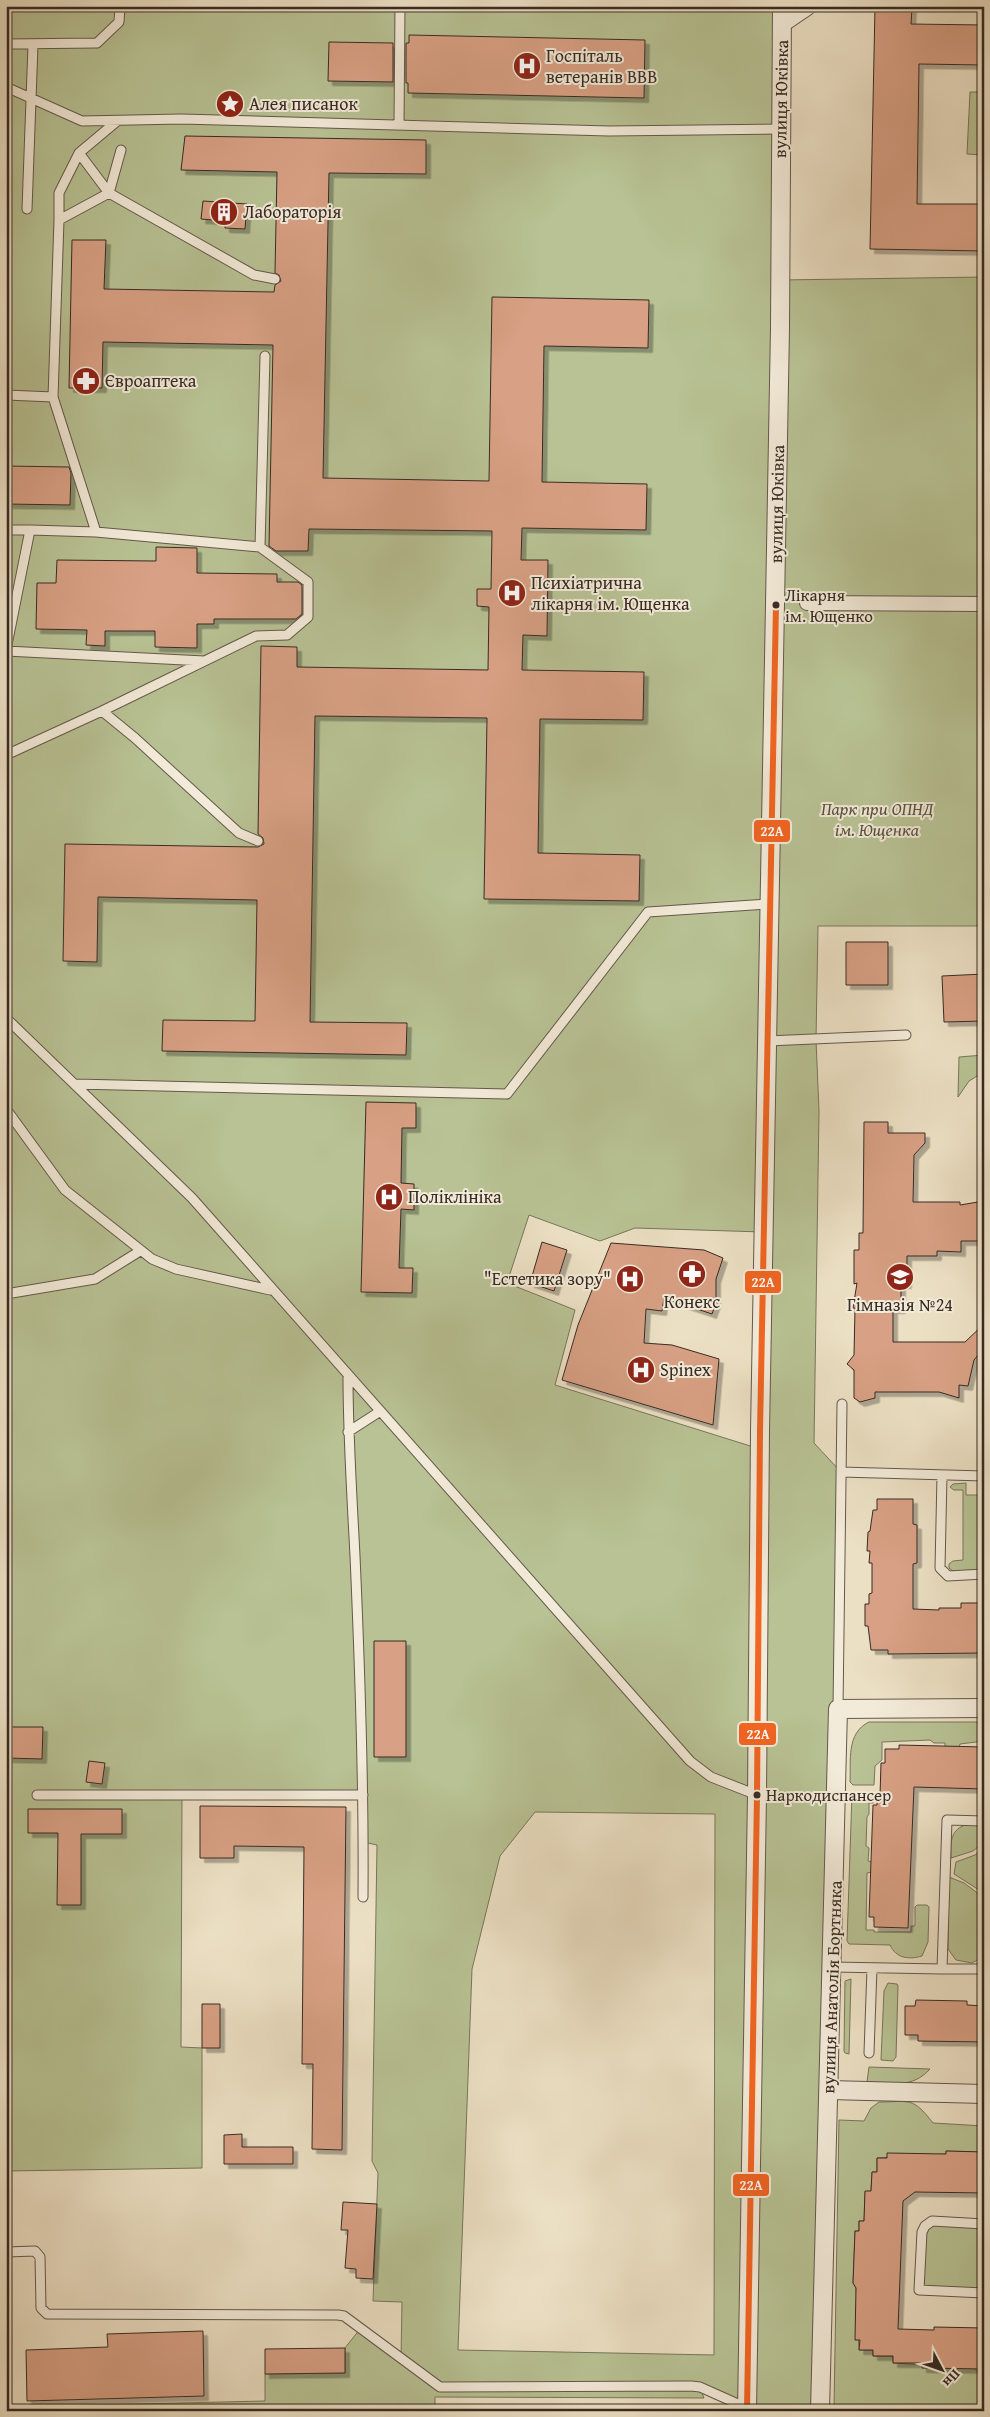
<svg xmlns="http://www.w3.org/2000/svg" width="990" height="2417" font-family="'Gentium Book Plus',serif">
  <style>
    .green { fill: #b8c294; stroke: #78765c; fill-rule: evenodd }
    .building { fill: #d8a084; stroke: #372b24; filter: url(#shadow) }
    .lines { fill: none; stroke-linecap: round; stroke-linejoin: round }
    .service-casing { stroke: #64584c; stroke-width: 11 }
    .pedestrian-casing { stroke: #64584c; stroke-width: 16 }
    .minor-casing { stroke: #64584c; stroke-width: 20 }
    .service { stroke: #f3ebd9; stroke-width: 9 }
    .pedestrian { stroke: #f3ebd9; stroke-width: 14 }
    .minor { stroke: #f3ebd9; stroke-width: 18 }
    .bus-1-casing { stroke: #f3ebd9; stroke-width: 10 }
    .bus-1 { stroke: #f26522; stroke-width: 6 }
    .bus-dot { fill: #372b24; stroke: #f3ebd9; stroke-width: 2 }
    .labels { text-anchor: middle; stroke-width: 4; stroke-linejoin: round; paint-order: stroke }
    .bus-label { font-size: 17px; fill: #372b24; stroke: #f3ebd9; text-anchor: start }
    .poi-label { font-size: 18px; fill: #372b24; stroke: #f3ebd9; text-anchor: start }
    .street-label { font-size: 18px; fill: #372b24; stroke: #f3ebd9 }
    .park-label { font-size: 18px; font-style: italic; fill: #575140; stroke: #f3ebd9 }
    .line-badge { stroke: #f3ebd9; stroke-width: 2 }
    .badge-label { font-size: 14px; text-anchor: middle; font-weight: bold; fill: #fff }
  </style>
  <defs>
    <filter id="shadow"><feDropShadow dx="4.5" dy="4.5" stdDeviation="0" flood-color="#0004"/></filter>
  </defs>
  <rect width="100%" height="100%" fill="#ece0c4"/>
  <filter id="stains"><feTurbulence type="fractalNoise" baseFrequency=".004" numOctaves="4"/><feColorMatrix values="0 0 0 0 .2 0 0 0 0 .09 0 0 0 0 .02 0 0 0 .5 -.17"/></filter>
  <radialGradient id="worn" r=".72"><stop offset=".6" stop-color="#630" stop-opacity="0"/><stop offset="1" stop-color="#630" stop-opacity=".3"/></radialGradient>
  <!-- green -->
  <path class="green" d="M6,6H782L780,280L984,277V926H818L816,1040L819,1111L814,1443L841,1472L821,2411H747L700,2388L704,2398L435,2397V2411H6V2407L265,2401V2374L345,2373V2348L360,2329L401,2359L402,2302L373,2301L378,2173L372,2161L377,1845L363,1842V1796L182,1794L181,2047L202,2048V2168L6,2171ZM529,1215L600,1241L635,1228L763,1232L760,1449L555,1385L575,1310L507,1283ZM535,1812L715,1814L714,2355L458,2350L472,1969L500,1856Z
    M970,92H984V155L967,154Z
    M984,1055V1072L969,1081L958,1097L959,1057Z
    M966,1483V1495H982L984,1484V1571L980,1572L953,1571L949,1568V1564L953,1561L963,1560V1490H954L950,1487L953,1484Z
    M869,1722H984V1741L960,1744L959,1748H945V1743H934L930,1740L882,1742V1760L875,1766L874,1785H853L850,1782C851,1761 846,1733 869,1722Z
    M852,1794H873V1803H869V1814L867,1817L866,1846L869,1848L868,1861L873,1862L872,1872L867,1873L866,1930H874V1932H911V1926H915V1907L917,1905H927L929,1907L928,1942L922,1956C908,1960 896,1958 890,1945L849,1944L847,1941Z
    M965,1825H984V1842L973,1851L951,1858C951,1844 949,1831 965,1825Z
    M984,1848V1893L954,1874L956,1862L975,1855Z
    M949,1877L964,1883L984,1898V1956L972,1963L956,1960L948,1949V1941Z
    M851,1979L849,2054L845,2053L844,2051L845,1981Z
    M888,1983L897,1984L898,1986L896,2057L893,2061L881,2060L884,1991Z
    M869,2067L930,2069C912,2089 892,2083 867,2082Z
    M879,2102C910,2102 912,2096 933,2123L984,2126V2152L946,2151V2154L877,2158V2172H872L871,2191L865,2192L864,2221H859V2231H855L853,2283L856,2288L859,2350H873V2356H893V2363L974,2368L984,2377V2410L834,2407L839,2120L864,2121L871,2108Z
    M932,2221L984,2224V2293L919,2290L922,2232Z"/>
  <!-- building -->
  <path class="building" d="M875,7L912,8L911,24L984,25V65L919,64L917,204H984V251L870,249Z
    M409,35L645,40L644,98L408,93V83H406V43H409Z
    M329,42L393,43V82L328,81Z
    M185,136L426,140V174L329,173L323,478L489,481L492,297L649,300L648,348L544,346L542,482L647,484L646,530L522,528L521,560H548L547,636L523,635L522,670L644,672L643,720L540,719L538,853L640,855L639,901L484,899L487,718L315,716L310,1022L407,1023L406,1055L162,1051L163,1020L255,1021L257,900L98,897L97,962L63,961L65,844L258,847L264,844L263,838L258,834L261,646L297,647V667L488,670L489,607L477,606V589H491L492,531L309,529L308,551H276L269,546L273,345L103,342L102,388H69L72,240H106L104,289L274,292L275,285L281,281L279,275L275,273L277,172L181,170Z
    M203,201L247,204L245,229L225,228V221L201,219Z
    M6,466L69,467L71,473L70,505L6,504Z
    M156,547L197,548V573L277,574V582H298L302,585V614L296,619H214V624H197V648L155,647V631H105V646L86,645L87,630L36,629L37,583H56L57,560L156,561Z
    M846,942H888V985H846Z
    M984,974V1021L944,1022L942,976Z
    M366,1102L416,1103V1128H402L401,1183L414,1184V1210L401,1209L399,1268H413L412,1293L361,1292Z
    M864,1122H888V1133H925V1143L914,1155L913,1202H960V1205L984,1201V1241H961V1252L937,1251V1256H907V1284H901V1309H893V1342H965L984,1324V1348L974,1360L968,1386L959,1385V1398L939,1392H875V1398L860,1402L854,1398V1370L847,1364L854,1355L855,1308H853L857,1283L854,1284V1250H859V1233H863Z
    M542,1242L567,1250L554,1291L530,1283Z
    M611,1243L704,1250L723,1258L716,1279V1303L712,1314L664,1298L662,1311L646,1309L644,1343L672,1345L719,1359L713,1425L562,1380L578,1325Z
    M877,1499H913V1524L917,1525V1563L913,1564V1609L939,1610V1608H961V1603H982V1608H984V1653L888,1654V1650H871L868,1626H865V1604H869V1594L872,1593V1563H869L870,1551H867L868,1532L870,1531L873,1510H877Z
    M374,1641H406V1757H374Z
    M6,1727H43L42,1759L6,1758Z
    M899,1745L984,1747V1789L914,1787L908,1928L874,1927V1917H869L873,1805H877V1795L880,1796L881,1763H885V1749H899Z
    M89,1761L105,1763L102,1784L86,1782Z
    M200,1806L346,1807L342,2150L312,2149L313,2064H302L304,1847L234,1846V1858H200Z
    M28,1809H122V1834H81V1905H57L58,1833H28Z
    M916,2000L967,2001V2005L984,2006V2042L918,2041V2035H905V2006H915Z
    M202,2004H220V2048H202Z
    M242,2134V2147H293V2164H224V2135Z
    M946,2151L984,2152V2193L915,2192L903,2201L898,2329L934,2330V2327L984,2328V2369L922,2368V2363H893V2356H873V2350H859L860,2340H855L856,2288L853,2283L855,2231H859V2221H864L865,2191H871L872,2172H877V2158H887V2153L946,2154Z
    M343,2202L377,2204L373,2279L356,2278V2269L345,2268L348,2230H341Z
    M203,2331L204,2396L27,2401L26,2350L108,2347L107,2334Z
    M345,2348V2373L265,2374V2349Z"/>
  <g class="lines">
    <defs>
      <path id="service" d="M6,44L97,43L119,22L120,6
        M6,87L82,121L181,119L609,131L780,129
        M399,124L400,6
        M121,150L109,193L254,275L275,279
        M79,153L109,193L59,220L53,397L96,532
        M27,209L33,45
        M59,220V193L79,153L116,122
        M6,395L53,397
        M6,530H30
        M6,650L30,530L96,532L260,547L265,356
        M6,651L204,661
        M102,711L135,738L239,833L258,841
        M6,755L102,711L256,636L287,635L308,617V582L260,547
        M6,1018L192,1198L690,1761L711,1777L757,1795
        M767,1041L906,1035
        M75,1084L507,1094L648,912L769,904
        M6,1109L65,1190L152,1259L176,1269L270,1290
        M6,1294L95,1279L140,1251
        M348,1377C348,1437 352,1496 355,1556C360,1669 364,1784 363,1897
        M348,1432L379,1412
        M841,1472L984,1476
        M942,1476L940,1568L948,1576L984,1574
        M838,1709L842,1404
        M37,1795H363
        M833,1967L942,1969L947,1820L984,1821
        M942,1969H984
        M869,2053L872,1968
        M984,2224L932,2221L925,2226L922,2232L919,2290L984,2293
        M6,2252L35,2251L40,2257L41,2308L47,2314L338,2315L344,2316L440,2387L691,2386L700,2387L747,2408"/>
      <path id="pedestrian" d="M807,603L984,604"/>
      <path id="minor" d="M782,23L807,6
        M829,2090L984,2094
        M747,2411L757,1795L760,1431L780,328L782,6
        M820,2411L838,1709L984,1708"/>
    </defs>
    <!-- service casing -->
    <use href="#service" class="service-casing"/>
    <!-- pedestrian casing -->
    <use href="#pedestrian" class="pedestrian-casing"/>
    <!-- minor casing -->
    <use href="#minor" class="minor-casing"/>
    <!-- service -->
    <use href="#service" class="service"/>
    <!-- pedestrian -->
    <use href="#pedestrian" class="pedestrian"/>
    <!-- minor -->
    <use href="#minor" class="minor"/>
    <defs>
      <path id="bus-1" d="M747,2411L757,1795L760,1431L776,605"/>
    </defs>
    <!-- bus-1 casing -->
    <use href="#bus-1" class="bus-1-casing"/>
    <!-- bus-1 -->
    <use href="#bus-1" class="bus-1"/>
  </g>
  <!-- icons -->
  <defs>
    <symbol id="hospital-disc" viewBox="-11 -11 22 22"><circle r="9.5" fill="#8f2418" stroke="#f3ebd9"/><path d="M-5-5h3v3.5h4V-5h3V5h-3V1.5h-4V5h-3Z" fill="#fff"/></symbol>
    <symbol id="sight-disc" viewBox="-11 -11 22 22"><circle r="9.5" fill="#8f2418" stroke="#f3ebd9"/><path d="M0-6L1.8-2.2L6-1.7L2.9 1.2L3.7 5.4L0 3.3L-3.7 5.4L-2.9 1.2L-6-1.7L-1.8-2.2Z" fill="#fff"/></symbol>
    <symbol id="building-disc" viewBox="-11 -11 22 22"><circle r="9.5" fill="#8f2418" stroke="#f3ebd9"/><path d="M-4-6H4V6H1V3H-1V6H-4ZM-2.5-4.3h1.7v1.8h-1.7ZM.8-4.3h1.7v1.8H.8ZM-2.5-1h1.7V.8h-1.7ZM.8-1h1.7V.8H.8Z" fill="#fff"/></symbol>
    <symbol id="pharmacy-disc" viewBox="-11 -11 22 22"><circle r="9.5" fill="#8f2418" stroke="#f3ebd9"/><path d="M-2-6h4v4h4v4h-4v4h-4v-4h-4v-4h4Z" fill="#fff"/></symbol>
    <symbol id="school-disc" viewBox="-11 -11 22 22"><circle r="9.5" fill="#8f2418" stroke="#f3ebd9"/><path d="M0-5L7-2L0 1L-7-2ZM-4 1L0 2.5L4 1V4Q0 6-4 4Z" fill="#fff"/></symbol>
  </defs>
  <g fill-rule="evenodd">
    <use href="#hospital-disc" x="511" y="50" width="32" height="32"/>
    <use href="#sight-disc" x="214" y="88" width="32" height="32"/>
    <use href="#building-disc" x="208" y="196" width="32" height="32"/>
    <use href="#pharmacy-disc" x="70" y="365" width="32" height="32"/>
    <use href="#hospital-disc" x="496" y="577" width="32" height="32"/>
    <use href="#hospital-disc" x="373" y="1181" width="32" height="32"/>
    <use href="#pharmacy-disc" x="676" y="1258" width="32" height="32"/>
    <use href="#school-disc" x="884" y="1261" width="32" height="32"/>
    <use href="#hospital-disc" x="614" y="1263" width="32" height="32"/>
    <use href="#hospital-disc" x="625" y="1354" width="32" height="32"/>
  </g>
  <!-- markers -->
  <g class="bus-dot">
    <circle cx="776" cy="605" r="4.5"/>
    <circle cx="757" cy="1795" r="4.5"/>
  </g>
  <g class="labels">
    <!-- bus labels -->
    <g class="bus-label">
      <text x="785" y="601">Лікарня<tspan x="785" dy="21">ім. Ющенко</tspan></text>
      <text x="766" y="1801">Наркодиспансер</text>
    </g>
    <!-- poi labels -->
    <g class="poi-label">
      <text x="546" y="62">Госпіталь<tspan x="546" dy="21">ветеранів ВВВ</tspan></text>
      <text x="249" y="110">Алея писанок</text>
      <text x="243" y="218">Лабораторія</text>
      <text x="105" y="387">Євроаптека</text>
      <text x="531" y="589">Психіатрична<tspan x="531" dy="21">лікарня ім. Ющенка</tspan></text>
      <text x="408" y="1203">Поліклініка</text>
      <text x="611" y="1285" text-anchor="end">"Естетика зору"</text>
      <text x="692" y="1308" text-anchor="middle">Конекс</text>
      <text x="900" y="1311" text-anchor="middle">Гімназія №24</text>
      <text x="660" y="1376">Spinex</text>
    </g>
    <!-- street labels -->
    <g class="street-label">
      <text transform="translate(781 99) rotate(-89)" y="6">вулиця Юківка</text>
      <text transform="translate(777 504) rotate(-89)" y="6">вулиця Юківка</text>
      <text transform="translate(832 1987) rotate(-88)" y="6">вулиця Анатолія Бортняка</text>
    </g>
    <!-- park labels -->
    <g class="park-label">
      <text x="877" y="815">Парк при ОПНД<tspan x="877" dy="21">ім. Ющенка</tspan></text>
    </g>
  </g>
  <g class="line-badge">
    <rect x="753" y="819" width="38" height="24" rx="5" fill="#f26522"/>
    <rect x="744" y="1270" width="38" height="24" rx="5" fill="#f26522"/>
    <rect x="738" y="1722" width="39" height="24" rx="5" fill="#f26522"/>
    <rect x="732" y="2173" width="38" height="24" rx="5" fill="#f26522"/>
  </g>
  <g class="badge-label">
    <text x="772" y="836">22А</text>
    <text x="763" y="1287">22А</text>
    <text x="758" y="1739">22А</text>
    <text x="751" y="2190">22А</text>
  </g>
  <!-- margin -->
  <rect width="990" height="2417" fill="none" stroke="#ece0c4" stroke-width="25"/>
  <rect x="8" y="8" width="975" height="2402" fill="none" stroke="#372b24" stroke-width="2.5"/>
  <rect x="12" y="12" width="965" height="2392" fill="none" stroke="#372b24"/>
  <!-- north arrow -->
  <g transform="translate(942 2370) rotate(131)" stroke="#f3ebd9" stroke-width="4" paint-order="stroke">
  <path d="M0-4L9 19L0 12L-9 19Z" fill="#372b24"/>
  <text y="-8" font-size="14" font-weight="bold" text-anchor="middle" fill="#372b24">Пн</text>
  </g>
  <rect width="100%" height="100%" filter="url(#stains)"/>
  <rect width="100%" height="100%" fill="url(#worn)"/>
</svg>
